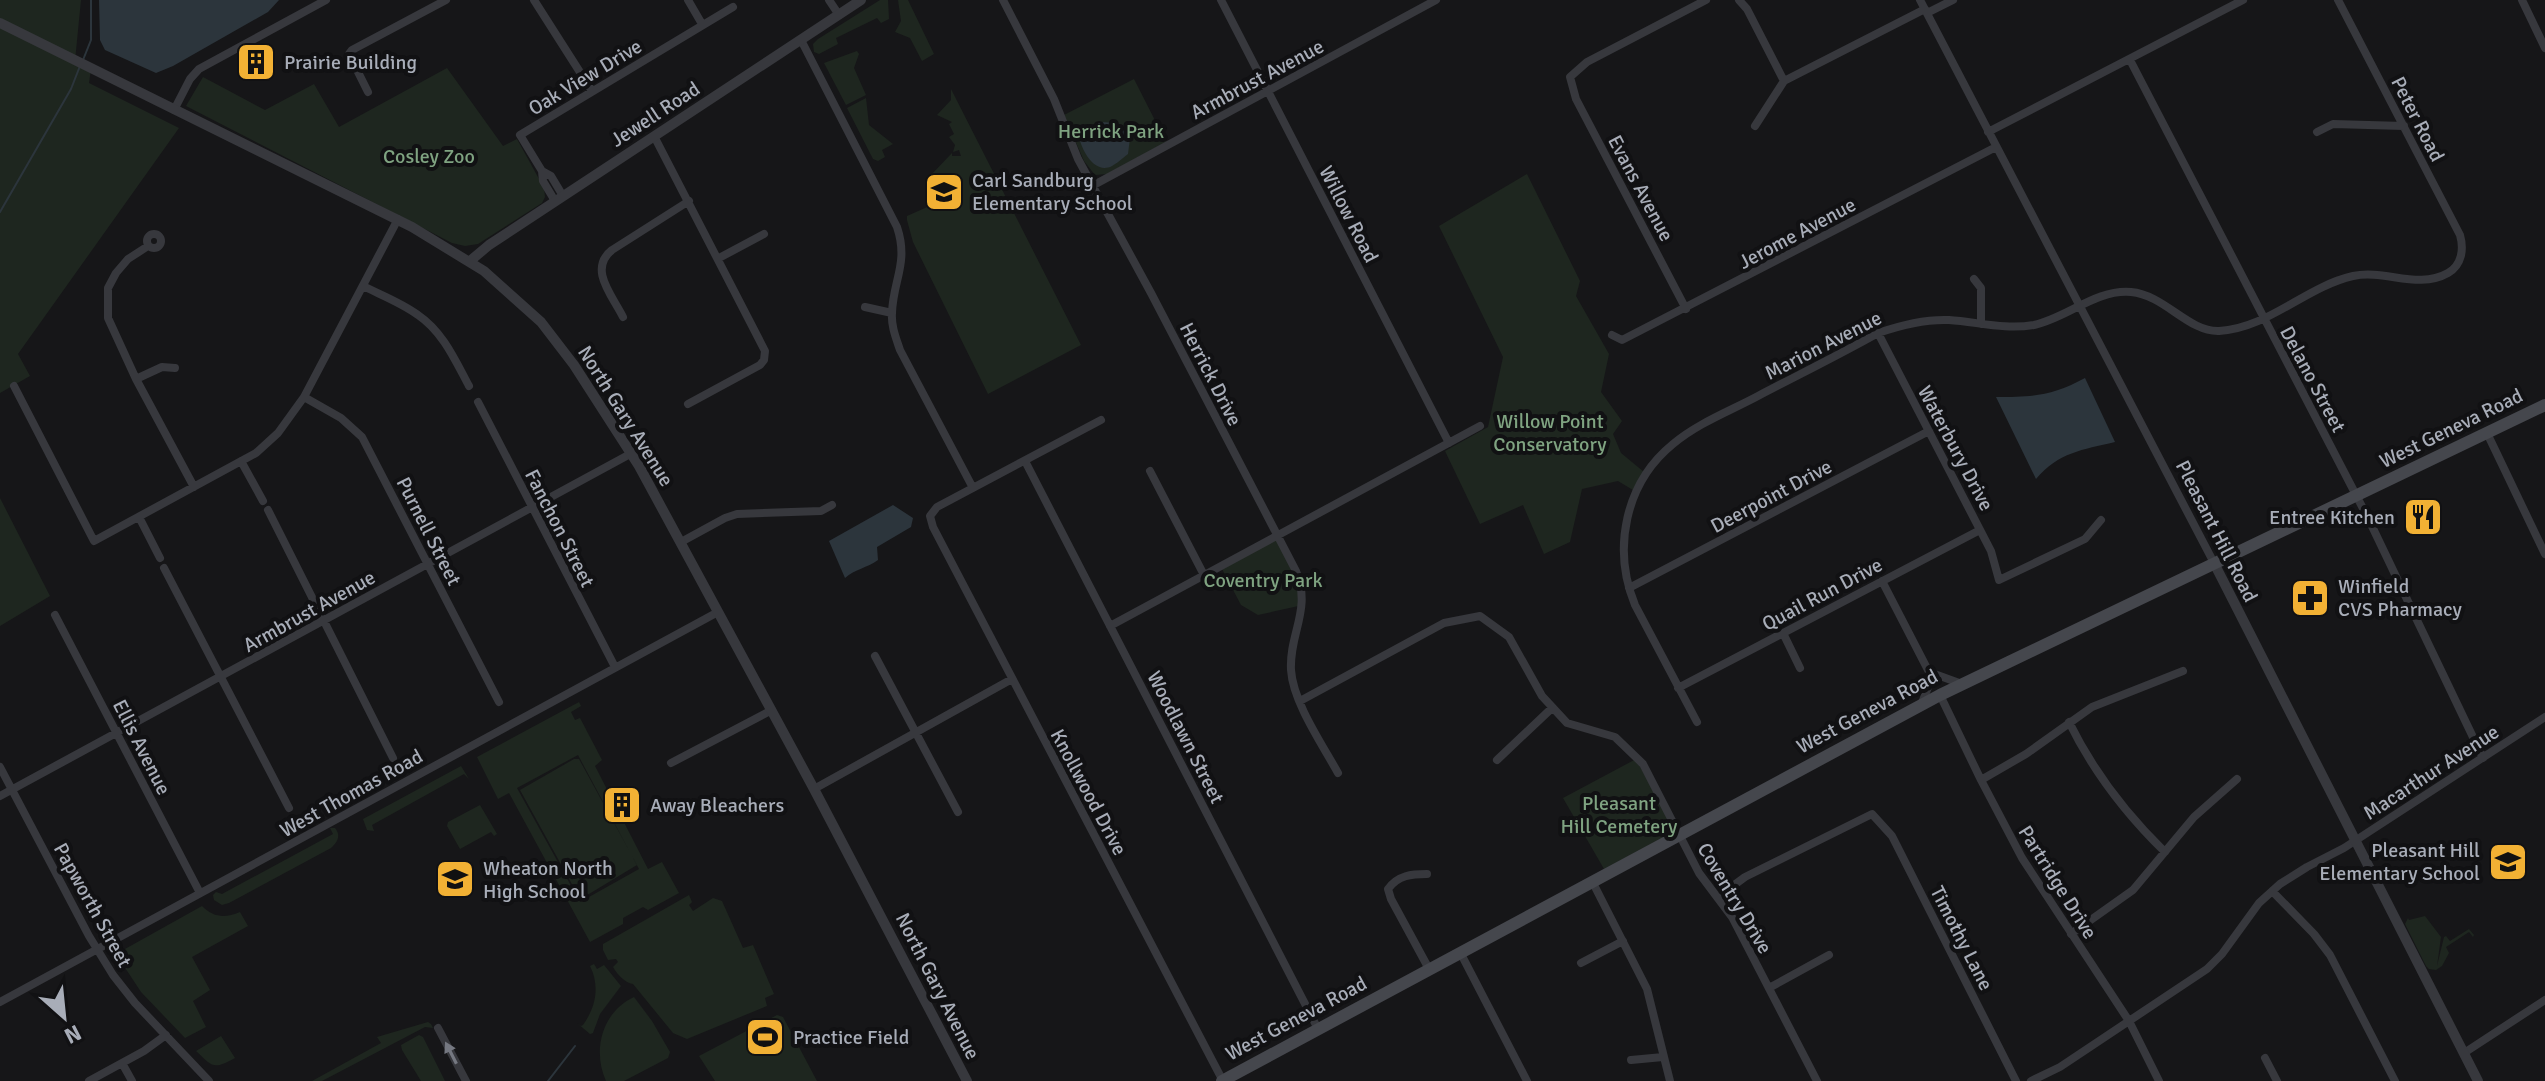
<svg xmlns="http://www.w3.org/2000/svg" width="2545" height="1081" font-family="Signika,sans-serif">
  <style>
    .green { fill: #1e261f; fill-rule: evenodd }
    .water { fill: #2c353c }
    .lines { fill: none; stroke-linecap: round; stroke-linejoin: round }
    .stream { stroke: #2c353c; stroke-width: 2 }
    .minor { stroke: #37383d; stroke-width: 8 }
    .tertiary { stroke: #37383d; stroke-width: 10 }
    .secondary { stroke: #45474d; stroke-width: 12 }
    .oneway { fill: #757881 }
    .labels { text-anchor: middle; stroke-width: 8; stroke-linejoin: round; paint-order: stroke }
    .poi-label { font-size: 20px; fill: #a8adb8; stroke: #111113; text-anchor: start }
    .street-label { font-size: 20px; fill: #a8adb8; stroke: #111113 }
    .park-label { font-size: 20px; fill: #7fa381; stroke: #111113 }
  </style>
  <rect width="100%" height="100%" fill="#161618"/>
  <!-- green -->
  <path class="green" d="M0,0H81L75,61L91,69L89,83L179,128L18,354L30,376L0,393Z
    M880,0H888L889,19L881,23L877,18L836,38L838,44L819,54L814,52L813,44L818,39Z
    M898,0H908L934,54L922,61L910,38L895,32L901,21Z
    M857,51L859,54L854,68L866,95L846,105L824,63Z
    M447,68L503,146L517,139L544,188L545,197L542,203L478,244L465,246L452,243L186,106L203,77L265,110L314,84L339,127Z
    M1134,79L1166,142L1107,174L1095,175L1084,161L1064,115Z
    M951,89L1081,345L988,394L913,242L907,220V216L943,200L931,175L952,153V156H961L959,150L953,152L955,145L949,137L954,134L949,124L952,122L937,115L951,100Z
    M866,98L869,125L893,144L882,150L885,157L878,161L873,159L847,108Z
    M1527,174L1580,281L1576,296L1609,354L1601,392L1622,421L1613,434L1621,453L1644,472L1633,490L1618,481L1582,489L1570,542L1544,554L1523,505L1480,524L1445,451L1488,427L1503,357L1439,226Z
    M0,498L50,596L0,626Z
    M1277,537L1294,572L1303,605L1258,615L1241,605L1221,567Z
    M579,702L581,706L571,712L575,720L580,718L602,760L595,766L648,869L662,862L679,893L648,910L643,907L623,918V924L590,942L509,793L498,799L477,757ZM578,755L639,869L580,902L517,788Z
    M574,759H579L637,865L584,897H579L520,790Z
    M1636,759L1675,831L1604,869L1563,798Z
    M461,766L469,779L464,774L372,825L374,831L367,830L363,819Z
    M480,805L497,834L494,836L491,832L460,849L447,826L448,822Z
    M330,828H335C341,835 338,842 331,848L229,903L222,905L214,900L213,895L216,892L222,894L333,834Z
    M689,895L692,902L689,905L693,911L713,898L722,901L743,948L753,945L774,994L765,998L767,1006L687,1039L673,1033L633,984C625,983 617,974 613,967L618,962L616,959L608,960L603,950V944Z
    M202,906C214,918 225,918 240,912L248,926L192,957L210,990L193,1001L206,1027L185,1038L141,992L116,954Z
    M2425,916L2441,937L2437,966L2444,937L2446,936L2450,941L2469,929L2474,935L2473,937L2469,932L2446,947L2449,953L2442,966L2436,970L2429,969L2426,966L2405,924L2408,918L2409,920Z
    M594,964L597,969L604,965L621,986L600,1014L593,1033L590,1034L577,1023L581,1026L583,1025C596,1007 600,986 590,966Z
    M634,997L652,1021L670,1052L668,1058L624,1081H606C592,1050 602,1012 634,997Z
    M777,1015L783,1017L817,1081H715L699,1056Z
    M428,1022L431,1024L433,1028L425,1027L322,1081H312L381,1043L377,1037Z
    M419,1035L423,1037L445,1081H421L402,1050L401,1045Z
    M221,1036L235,1058C213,1070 213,1067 196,1051Z"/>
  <!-- water -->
  <path class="water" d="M99,0H279L268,12L173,66L156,73L105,50L100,40Z
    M1101,122L1117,123L1130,138L1128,154C1123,158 1116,164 1112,166C1095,175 1082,151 1079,137L1089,128Z
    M2085,378L2115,442C2082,450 2059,452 2036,479L1996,397C2032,397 2052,396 2085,378Z
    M893,505L913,518L911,527L877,547L878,560C867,568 855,569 845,578L829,541Z"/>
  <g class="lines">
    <!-- stream -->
    <path class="stream" d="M83,60L91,40V0
      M0,212L71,89L80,66
      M548,1081L575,1046"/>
    <!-- minor -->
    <path class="minor" d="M534,0L592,91
      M688,0L702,24
      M829,0L839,15
      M1003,0L1054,99L1078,159L1151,293L1296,571C1312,610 1289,633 1291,670C1293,702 1322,744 1338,773
      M1221,0L1449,443
      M1739,0L1747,9L1784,81
      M1920,0L2214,563
      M2522,0L2545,48
      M1927,13L1953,0
      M801,40L897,227C909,263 893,280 892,313C891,326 896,338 900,350L973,488
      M2130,60L2369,520L2483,758
      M368,92L349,54L352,50L446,0
      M174,110L190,79L199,69L326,0
      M1755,126L1784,81L1925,9
      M1988,132L2243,0
      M2317,132L2333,124L2404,126
      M654,136L765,351L764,360L760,365L688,404
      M542,171L551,176L563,196
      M1092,186L1436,0
      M555,201L543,181L542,171L520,135L733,7
      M147 241a7 7 0 1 1 14 0a7 7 0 1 1-14 0Z
      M148,246L128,259L116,273L108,288V318L136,379L194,487
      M719,258L764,234
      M1974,279L1981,288V324
      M363,286C381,295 402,303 418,315C443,332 455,360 469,386
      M865,307L892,313
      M1686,309L1576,99L1570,77L1587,62L1706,0
      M623,317C612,295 588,269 612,250L689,201
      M1878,333L1991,551L1999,580L2085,539L2101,520
      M1612,335L1622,340L1996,147
      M136,379L162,367L175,368
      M14,386L94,541L256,453L278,433L304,397L398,219
      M304,397L341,418L362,437L499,702
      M478,402L615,667
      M1101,420L937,507L930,516L933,527L956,571L1223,1081
      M2487,433L2545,554
      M241,461L263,501
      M1025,461L1318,1029
      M1150,471L1204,575
      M268,510L393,758
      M139,517L160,558
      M681,542L725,518L737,514L821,511L832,505
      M164,568L289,808
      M1882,581L1929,672L1930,682L1922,703
      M1629,588L1929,431
      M55,615L200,893
      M1110,626L1480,426
      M1783,633L1800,668
      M875,656L958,812
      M1929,672L1962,684
      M1678,688L1980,530
      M1940,695L1981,780L2022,858L2129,1021L2159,1081
      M1300,701L1444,623L1480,616L1509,637L1542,696L1567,723L1615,737L1643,764L1699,873L1732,917L1817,1081
      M1697,722L1635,605C1612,549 1625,483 1673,444C1698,423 1730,411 1758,396C1798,375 1839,355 1878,333C1901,325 1924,319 1949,320C1978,322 2005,330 2034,325C2067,318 2096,289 2131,292C2165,295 2188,332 2219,331C2269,328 2305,287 2353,276C2385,269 2418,290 2448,273C2462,265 2464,249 2460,235L2338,0
      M2069,722C2093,771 2126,814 2165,852
      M1497,760L1552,708
      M671,763L772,710
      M0,767L89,936L113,975L135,1003L209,1081
      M1981,780L2026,754L2092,707L2183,671
      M814,789L1012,679
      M0,796L632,453
      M1427,874C1412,874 1398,875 1388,889L1391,899L1429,969
      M1592,881L1647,989L1670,1081
      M2272,891L2314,934L2330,955L2395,1081
      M1718,897L1745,877L1872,814L1892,836L2016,1081
      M2071,934L2133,890L2194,817L2237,779
      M1460,952L1527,1081
      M1581,963L1623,941
      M1769,988L1829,955
      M0,1002L718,612
      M438,1028L466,1081
      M2464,1053L2545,1000
      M2265,1058L2277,1081
      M1631,1060L1663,1057
      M122,1063L132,1081
      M89,1081L144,1051L166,1035
      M2031,1081L2060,1067L2207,969L2222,954L2259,903L2280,884L2307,867L2344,848L2545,717"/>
    <!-- tertiary -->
    <path class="tertiary" d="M0,23L412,227L484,271L541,322L574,365L639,466L814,789L967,1081
      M470,261L489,245L861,0
      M2214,563L2478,1081"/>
    <!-- secondary -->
    <path class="secondary" d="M1222,1081L1940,695L2545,405"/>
  </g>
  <!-- one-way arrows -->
  <defs><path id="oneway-solid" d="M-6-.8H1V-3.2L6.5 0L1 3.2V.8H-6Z" transform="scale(2)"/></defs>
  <use class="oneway" href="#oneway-solid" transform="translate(451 1053) rotate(-117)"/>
  <!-- icons -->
  <defs>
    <symbol id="building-square" viewBox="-11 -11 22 22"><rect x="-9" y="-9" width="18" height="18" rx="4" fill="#f2b134" stroke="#111113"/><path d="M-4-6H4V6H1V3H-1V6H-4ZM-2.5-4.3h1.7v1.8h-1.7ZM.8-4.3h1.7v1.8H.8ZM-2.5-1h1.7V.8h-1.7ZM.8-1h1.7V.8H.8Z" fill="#111"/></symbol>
    <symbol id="school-square" viewBox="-11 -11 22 22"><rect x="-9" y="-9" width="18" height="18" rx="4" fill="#f2b134" stroke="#111113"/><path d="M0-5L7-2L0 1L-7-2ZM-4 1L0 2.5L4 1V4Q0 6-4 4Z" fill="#111"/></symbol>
    <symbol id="restaurant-square" viewBox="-11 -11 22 22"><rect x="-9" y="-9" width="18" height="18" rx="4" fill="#f2b134" stroke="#111113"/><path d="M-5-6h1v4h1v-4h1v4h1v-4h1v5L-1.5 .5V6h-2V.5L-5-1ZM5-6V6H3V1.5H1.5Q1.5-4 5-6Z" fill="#111"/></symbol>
    <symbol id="pharmacy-square" viewBox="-11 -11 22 22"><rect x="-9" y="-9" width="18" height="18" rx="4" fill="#f2b134" stroke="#111113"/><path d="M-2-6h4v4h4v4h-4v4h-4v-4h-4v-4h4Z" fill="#111"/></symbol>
    <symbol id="stadium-square" viewBox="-11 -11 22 22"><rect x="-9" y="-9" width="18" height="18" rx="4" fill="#f2b134" stroke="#111113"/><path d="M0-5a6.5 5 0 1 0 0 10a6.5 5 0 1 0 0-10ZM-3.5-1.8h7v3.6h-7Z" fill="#111"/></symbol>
  </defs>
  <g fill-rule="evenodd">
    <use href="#building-square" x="234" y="40" width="44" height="44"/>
    <use href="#school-square" x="922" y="170" width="44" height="44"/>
    <use href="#restaurant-square" x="2401" y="495" width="44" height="44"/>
    <use href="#pharmacy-square" x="2288" y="576" width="44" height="44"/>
    <use href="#building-square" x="600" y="783" width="44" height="44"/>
    <use href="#school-square" x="2486" y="840" width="44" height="44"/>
    <use href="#school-square" x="433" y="857" width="44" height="44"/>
    <use href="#stadium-square" x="743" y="1015" width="44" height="44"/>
  </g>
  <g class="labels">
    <!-- poi labels -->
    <g class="poi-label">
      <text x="284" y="69">Prairie Building</text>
      <text x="972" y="187">Carl Sandburg<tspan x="972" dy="23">Elementary School</tspan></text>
      <text x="2395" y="524" text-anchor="end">Entree Kitchen</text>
      <text x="2338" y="593">Winfield<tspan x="2338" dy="23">CVS Pharmacy</tspan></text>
      <text x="650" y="812">Away Bleachers</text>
      <text x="2480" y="857" text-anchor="end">Pleasant Hill<tspan x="2480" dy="23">Elementary School</tspan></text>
      <text x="483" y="875">Wheaton North<tspan x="483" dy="23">High School</tspan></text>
      <text x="793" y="1044">Practice Field</text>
    </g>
    <!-- street labels -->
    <g class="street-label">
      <text transform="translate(585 77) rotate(-31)" y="7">Oak View Drive</text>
      <text transform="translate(1257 79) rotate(-28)" y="7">Armbrust Avenue</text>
      <text transform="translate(655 114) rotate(-33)" y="7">Jewell Road</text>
      <text transform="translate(2418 119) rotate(63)" y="7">Peter Road</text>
      <text transform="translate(1641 188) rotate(62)" y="7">Evans Avenue</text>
      <text transform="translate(1349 214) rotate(63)" y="7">Willow Road</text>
      <text transform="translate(1797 233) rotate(-28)" y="7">Jerome Avenue</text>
      <text transform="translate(1823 345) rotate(-27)" y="7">Marion Avenue</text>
      <text transform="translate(1211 374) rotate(63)" y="7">Herrick Drive</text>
      <text transform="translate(2313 379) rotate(62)" y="7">Delano Street</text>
      <text transform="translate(626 416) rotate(58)" y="7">North Gary Avenue</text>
      <text transform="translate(2451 428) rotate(-26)" y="7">West Geneva Road</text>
      <text transform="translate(1956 448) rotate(62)" y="7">Waterbury Drive</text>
      <text transform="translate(1771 496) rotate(-28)" y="7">Deerpoint Drive</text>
      <text transform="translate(560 528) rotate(63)" y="7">Fanchon Street</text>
      <text transform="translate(429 531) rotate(63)" y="7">Purnell Street</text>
      <text transform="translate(2217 531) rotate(63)" y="7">Pleasant Hill Road</text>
      <text transform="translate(1822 594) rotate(-28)" y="7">Quail Run Drive</text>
      <text transform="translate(309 611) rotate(-29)" y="7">Armbrust Avenue</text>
      <text transform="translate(1867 711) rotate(-28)" y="7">West Geneva Road</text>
      <text transform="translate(1186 737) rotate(63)" y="7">Woodlawn Street</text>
      <text transform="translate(142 747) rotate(63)" y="7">Ellis Avenue</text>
      <text transform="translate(2431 772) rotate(-33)" y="7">Macarthur Avenue</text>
      <text transform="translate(1089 792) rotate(62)" y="7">Knollwood Drive</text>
      <text transform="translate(351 793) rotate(-29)" y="7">West Thomas Road</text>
      <text transform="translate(2058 882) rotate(58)" y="7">Partridge Drive</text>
      <text transform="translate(1735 898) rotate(59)" y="7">Coventry Drive</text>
      <text transform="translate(93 905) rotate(61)" y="7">Papworth Street</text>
      <text transform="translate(1962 938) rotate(63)" y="7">Timothy Lane</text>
      <text transform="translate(938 986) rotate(63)" y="7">North Gary Avenue</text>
      <text transform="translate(1296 1018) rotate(-28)" y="7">West Geneva Road</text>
    </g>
    <!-- park labels -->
    <g class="park-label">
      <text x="1111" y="138">Herrick Park</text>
      <text x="429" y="163">Cosley Zoo</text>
      <text x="1550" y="428">Willow Point<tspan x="1550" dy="23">Conservatory</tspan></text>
      <text x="1263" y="587">Coventry Park</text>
      <text x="1619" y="810">Pleasant<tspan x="1619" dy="23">Hill Cemetery</tspan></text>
    </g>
  </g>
  <!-- north arrow -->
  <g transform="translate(64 1017) rotate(153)" stroke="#111113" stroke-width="6" paint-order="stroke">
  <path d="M0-6L14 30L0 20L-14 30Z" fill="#a8adb8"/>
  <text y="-12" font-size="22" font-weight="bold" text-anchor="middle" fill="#a8adb8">N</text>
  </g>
</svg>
